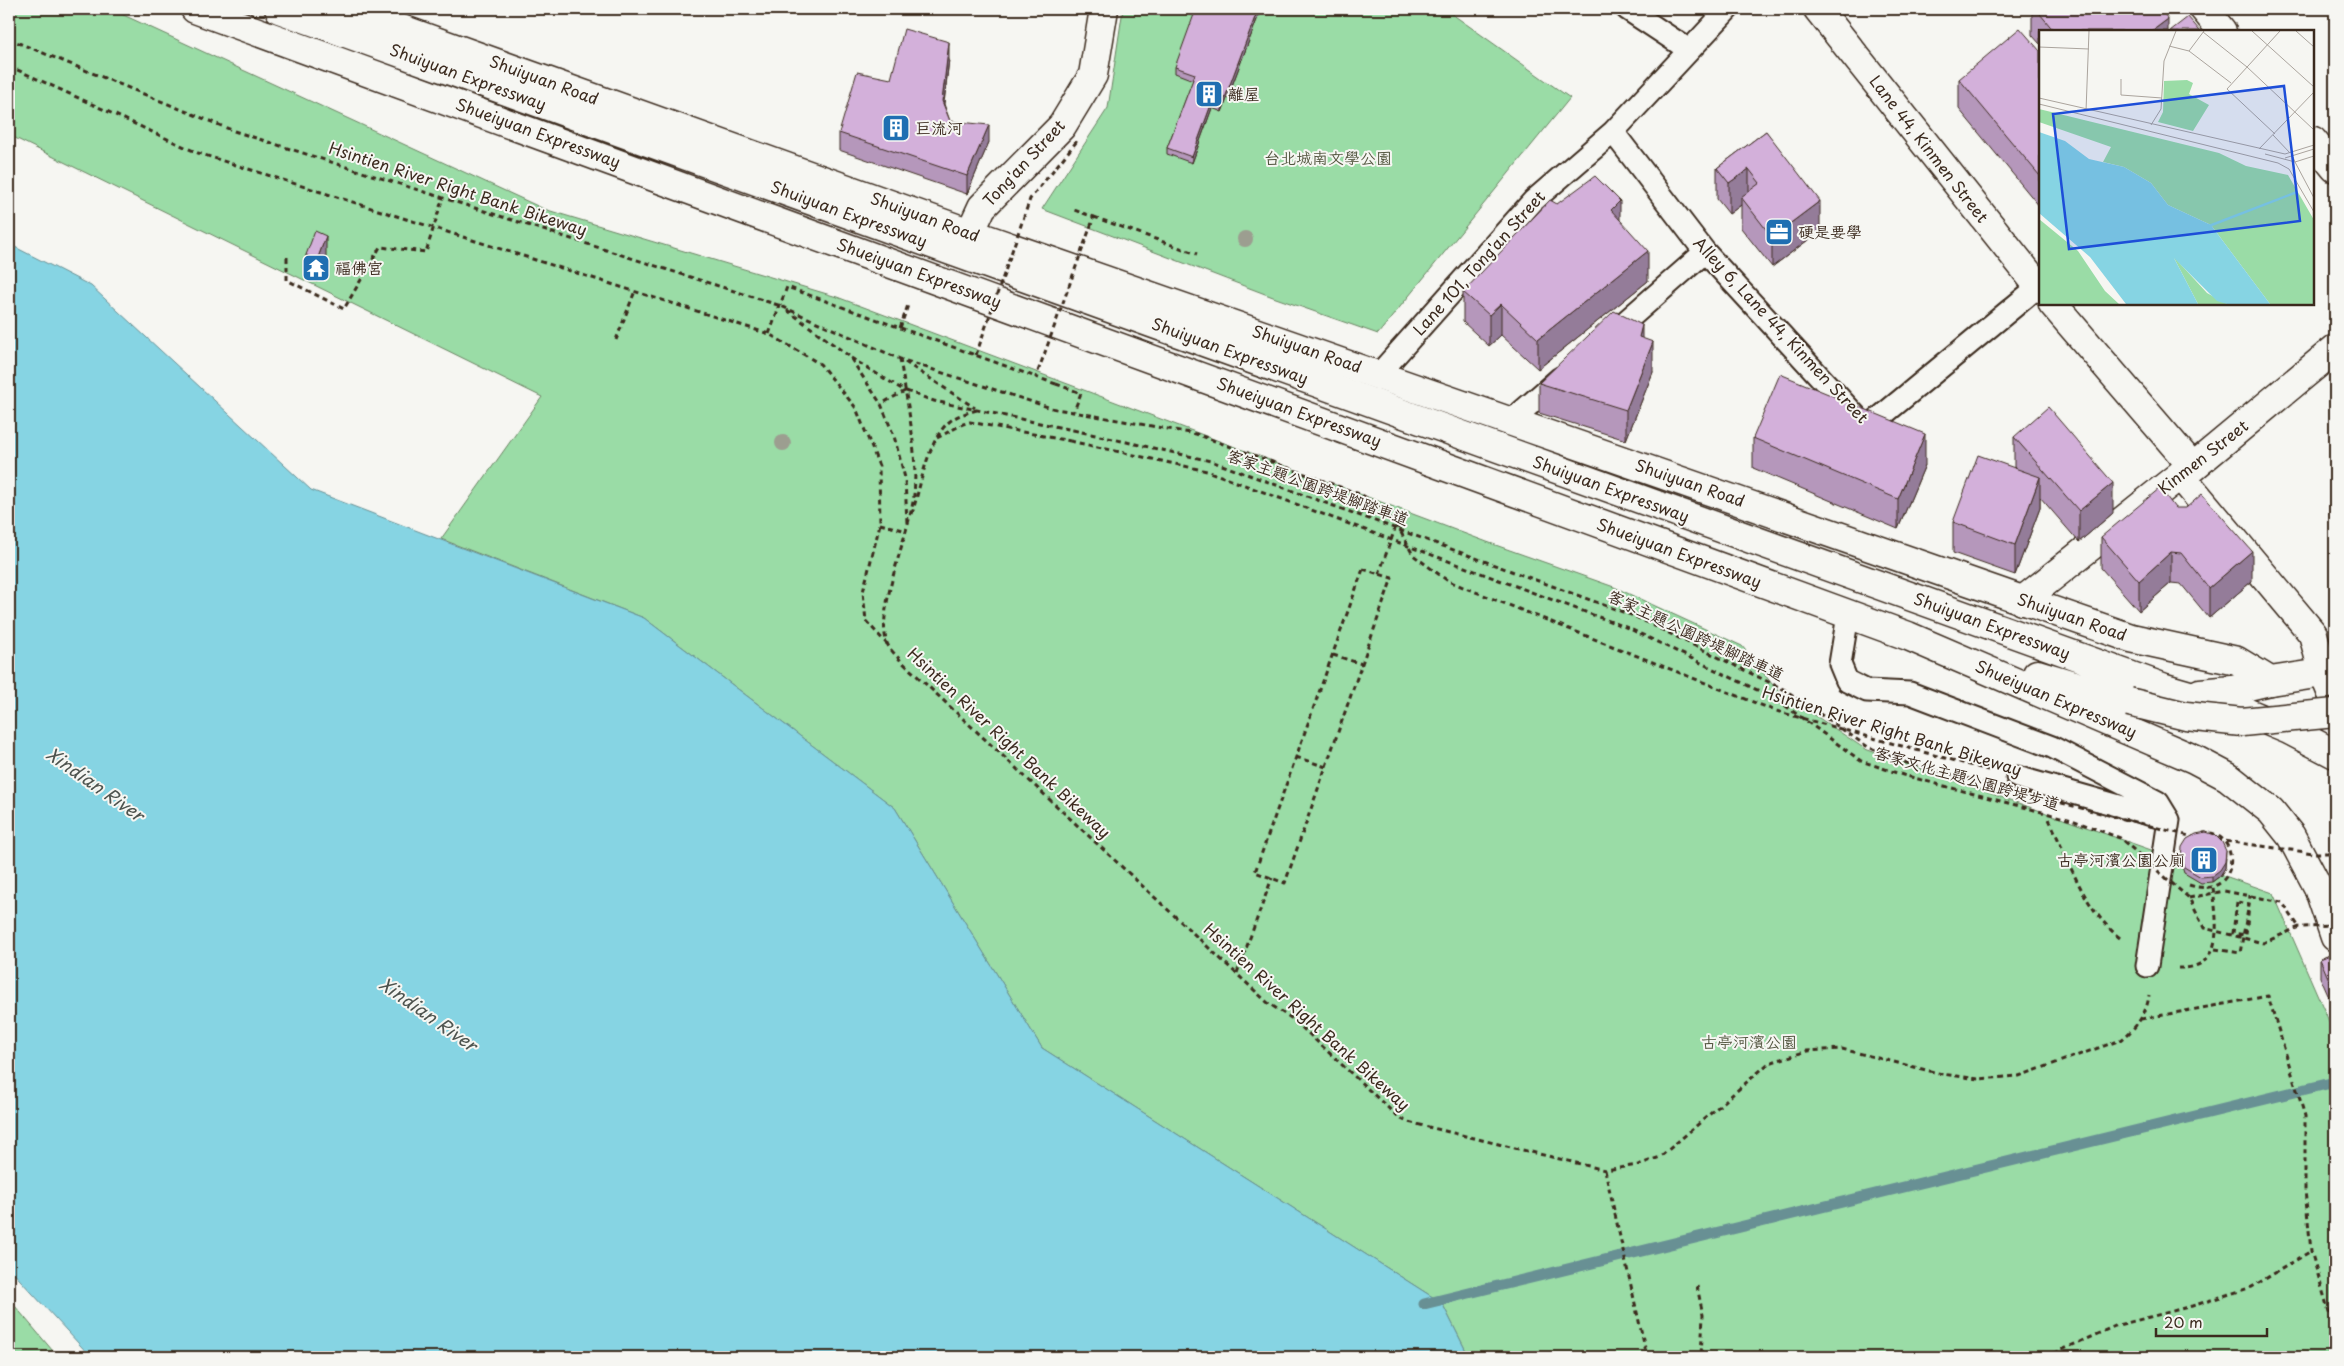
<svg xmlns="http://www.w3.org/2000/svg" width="2344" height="1366" font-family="'Playpen Sans','LXGW WenKai TC',sans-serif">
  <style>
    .green { fill: #9adca6; stroke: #6a8362 }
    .water { fill: #86d4e3; stroke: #689094 }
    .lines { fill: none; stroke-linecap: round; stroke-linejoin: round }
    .stream { stroke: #689094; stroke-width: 11 }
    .service-casing { stroke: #3b2a1e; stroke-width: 25 }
    .minor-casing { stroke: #3b2a1e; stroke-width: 31 }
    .secondary-casing { stroke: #3b2a1e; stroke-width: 31 }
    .trunk-casing { stroke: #3b2a1e; stroke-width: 31 }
    .path { stroke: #3b2a1e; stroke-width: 3; stroke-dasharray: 5 4; stroke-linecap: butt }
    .service { stroke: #f6f6f2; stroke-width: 21 }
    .minor { stroke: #f6f6f2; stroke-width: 28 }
    .secondary { stroke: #f6f6f2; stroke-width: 28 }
    .trunk { stroke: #f6f6f2; stroke-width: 28 }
    .trunk-bridge-casing { stroke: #3b2a1e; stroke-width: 31; stroke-linecap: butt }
    .path-bridge { stroke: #3b2a1e; stroke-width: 3; stroke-dasharray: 5 4; stroke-linecap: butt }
    .trunk-bridge { stroke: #f6f6f2; stroke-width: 28 }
    .tree { fill: #9c9e90 }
    .wall { fill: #b597bb; stroke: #3b2a1e }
    .shaded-wall { fill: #947b99; stroke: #3b2a1e }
    .building { fill: #d3b0da; stroke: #3b2a1e }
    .labels { text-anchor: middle; stroke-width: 4; stroke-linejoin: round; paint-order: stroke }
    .street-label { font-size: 16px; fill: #3b2a1e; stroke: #f6f6f2 }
    .poi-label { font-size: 16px; fill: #3b2a1e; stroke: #f6f6f2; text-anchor: start }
    .park-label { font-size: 16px; fill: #535640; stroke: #f6f6f2 }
    .water-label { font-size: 18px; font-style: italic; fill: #4e544f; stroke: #f6f6f2 }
    .inset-river { fill: none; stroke: #86d4e3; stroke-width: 2.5 }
    .inset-road { fill: none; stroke: #aba49d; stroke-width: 1 }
    .view { fill: #1d4ed8; fill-opacity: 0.15; stroke: #1d4ed8; stroke-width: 2.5 }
    .inset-edge { fill: none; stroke: #3b2a1e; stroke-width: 2.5 }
  </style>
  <rect width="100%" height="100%" fill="#f6f6f2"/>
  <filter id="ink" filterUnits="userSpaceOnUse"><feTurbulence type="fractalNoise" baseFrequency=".02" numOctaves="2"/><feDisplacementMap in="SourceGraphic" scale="10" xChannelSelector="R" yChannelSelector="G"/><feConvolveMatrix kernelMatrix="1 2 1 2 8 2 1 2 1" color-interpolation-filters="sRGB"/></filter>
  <g filter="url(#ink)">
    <!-- green -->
    <path class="green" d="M9,9H106L117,12L544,209L837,297L1487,542L1614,587L1742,646L1776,689L1865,749L2273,893L2335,1035V1357H1469L1442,1303L1042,1048L895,808L644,618L441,539L542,397L9,135Z
      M1123,9H1445L1570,98L1378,334L1273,297L1042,209L1108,108Z
      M9,1299L58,1357H9Z"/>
    <!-- water -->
    <path class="water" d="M9,244L91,286L311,490L644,618L895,808L1042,1048L1442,1303L1469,1357H91L9,1268Z"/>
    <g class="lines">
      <!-- stream -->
      <path class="stream" d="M1424,1304L2335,1082"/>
      <defs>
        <path id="service" d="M1627,9L1689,50
          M1613,132L1705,252L1867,428L2039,286
          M1608,337L1705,252
          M1379,374L1533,201L1613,132L1728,9
          M1511,421L1560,378
          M1848,615L1840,664L1847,681L1867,691L1910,693L2052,747L2158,802L2169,820
          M2017,777L2169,820L2147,966"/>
        <path id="minor" d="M1818,9L2040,288
          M2204,9L2222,31
          M2313,141L2335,168
          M970,233L982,207L1062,126L1093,75L1104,9
          M2053,304L2193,467
          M2180,475L2313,634L2323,672
          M2022,601L2180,475L2193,467L2335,349"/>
        <path id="secondary" d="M346,9L970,233L2131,638L2237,661L2270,681L2335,671
          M2323,672L2335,701"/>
        <path id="trunk" d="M195,9L1908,636L2194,759L2228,777L2271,811L2291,836L2318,887L2335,937
          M279,9L2165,688L2241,710L2289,730L2335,754
          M2037,674L2129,702
          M2200,693L2232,690L2270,681"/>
      </defs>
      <!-- service casing -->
      <use href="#service" class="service-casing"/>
      <!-- minor casing -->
      <use href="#minor" class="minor-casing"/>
      <!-- secondary casing -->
      <use href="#secondary" class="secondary-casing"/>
      <!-- trunk casing -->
      <use href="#trunk" class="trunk-casing"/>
      <!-- path -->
      <path class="path" d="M9,39L234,131L781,306L900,359L1051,408L1196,434L1362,495L1381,508L1397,525L1413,555L1448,581L1776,711L1988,770
        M9,66L198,153L769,334L820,364L856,408L879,466L880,524L863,592L866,621L887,644
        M1094,217L1197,254
        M287,257V280L344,309L380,247L426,252L443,197
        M787,310L849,356L881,404L894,436L905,478L907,524
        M900,328L908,305
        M769,334L787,287L1036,377
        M616,340L635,291
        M851,358L905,391L881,404
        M900,359C907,404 918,449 914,495C910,532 875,611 887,643C889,649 897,656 901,661L1268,1003L1294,1020L1399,1118L1408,1122L1605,1170L1638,1165L1660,1157L1769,1063L1807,1051L1842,1049L1942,1074L1978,1079L2019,1076L2121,1040C2135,1029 2147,1014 2149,995
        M905,362L975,408
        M1056,384L1081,393L1074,411
        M906,391L934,401L1073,430
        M937,438L963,424L970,422L1070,441
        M912,514C920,488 928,439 949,422C957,415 967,413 977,410
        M880,524L907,531
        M1363,569L1392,578L1285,883L1255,872Z
        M1379,574L1396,526
        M1333,655L1362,664
        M1296,757L1326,767
        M2049,819C2069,861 2083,908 2120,938
        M2189,885C2243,902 2241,828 2203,833
        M2215,949L2240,953L2249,904L2237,902
        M2178,968C2227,970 2216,919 2213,887
        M1237,973L1272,878
        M2141,1019L2268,996L2305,1116V1190L2311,1251L2335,1333
        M1605,1170L1647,1357
        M1697,1286L1703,1315L1701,1357
        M2046,1357L2115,1326L2192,1306L2252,1287L2311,1251"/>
      <!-- service -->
      <use href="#service" class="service"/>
      <!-- minor -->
      <use href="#minor" class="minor"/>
      <!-- secondary -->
      <use href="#secondary" class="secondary"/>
      <!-- trunk -->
      <use href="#trunk" class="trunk"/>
      <defs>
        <path id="trunk-bridge" d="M2129,702L2186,716L2242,722L2335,713"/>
      </defs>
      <!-- trunk-bridge casing -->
      <use href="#trunk-bridge" class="trunk-bridge-casing"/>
      <!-- path-bridge -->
      <path class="path-bridge" d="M976,355L1030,199L1077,141
        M1056,384L1036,377L1094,217L1074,210
        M1073,430L1211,461L1634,616L1785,690L1868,747L1907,763L2193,837
        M1070,441L1207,471L1628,628L1776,699L1861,761L1903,775L2072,820L2120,838L2189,898L2204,928L2263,943L2299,927L2335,926
        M2217,840L2313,853H2335
        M2189,898L2224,891L2282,902L2299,927
        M2237,902L2233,933L2246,935L2250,895"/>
      <!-- trunk-bridge -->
      <use href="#trunk-bridge" class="trunk-bridge"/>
    </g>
    <!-- trees -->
    <g class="tree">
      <circle cx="1245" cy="239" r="8"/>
      <circle cx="783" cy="443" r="8"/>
    </g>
    <!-- wall -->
    <path class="wall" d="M1261,9L1222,112L1212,108L1192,163L1167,154V148L1193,80L1175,73V67Z
      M2032,9H2160L2168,31H2040V44L2032,35Z
      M2040,51V207L1959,109V79Z
      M949,59L944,104L950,121L989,142L967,194L839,150V133L891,79Z
      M1766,131L1820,231L1772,267L1741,228V205L1729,214L1717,199V168Z
      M1557,204L1620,220L1648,281L1538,369L1501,335L1489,346L1463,322V292Z
      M306,255L326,258L317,282L306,278Z
      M1642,338L1653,372L1626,440L1539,413V383Z
      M2014,437L2113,513L2079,542L2040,497V508L2015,575L1953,553V522L2016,469L2014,467Z
      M1753,438L1925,465L1898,529L1753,468Z
      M2175,508L2252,581L2209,618L2181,584L2171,583L2139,611L2101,568V537Z
      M2181,857L2226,858L2225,868L2220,876L2212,882L2201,883L2184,873L2181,863Z
      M2335,953V1011L2320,977V959Z"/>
    <!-- shaded-wall -->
    <path class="shaded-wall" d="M1258,9H1261L1222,112V106Z
      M2168,19V31H2152Z
      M949,42V59L942,118V101Z
      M1212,102V108L1192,163V157Z
      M989,125V142L967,194V176Z
      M1749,169V199L1741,197V205L1729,214V183Z
      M1620,201V231L1611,210Z
      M1820,201V231L1772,267V237Z
      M326,236V258L317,282V260Z
      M1648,251V281L1538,369V339Z
      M1501,304V335L1489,346V315Z
      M1642,325V356L1639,337Z
      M1653,342V372L1626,440V410Z
      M1925,434V465L1898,529V499Z
      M2040,477V508L2015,575V545Z
      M2113,483V513L2079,542V511Z
      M2252,551V581L2209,618V588Z
      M2171,552V583L2139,611V581Z
      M2226,851L2225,868L2220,876L2212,882V876Z"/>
    <!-- building -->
    <path class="building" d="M1196,9H1258L1222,106L1212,102L1192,157L1167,148L1195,74L1175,67Z
      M2036,9H2160L2168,19L2152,31H2054Z
      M2188,17L2200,31H2170Z
      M2020,28L2040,51V176L1959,79Z
      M904,29L949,42L942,101L950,121L989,125L967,176L839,133L857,72L891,79Z
      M1766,131L1820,201L1772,237L1741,197L1760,183L1749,169L1729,183L1717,168Z
      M1595,176L1620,201L1611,210L1648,251L1538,339L1501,304L1489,315L1463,292L1550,200L1557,204Z
      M315,231L326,236L317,260L306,255Z
      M1614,311L1642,325L1639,337L1653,342L1626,410L1539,383Z
      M1780,374L1925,434L1898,499L1753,438Z
      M2048,407L2113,483L2079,511L2014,437Z
      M1978,455L2040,477L2015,545L1953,522Z
      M2160,488L2175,508H2186L2202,494L2252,551L2209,588L2181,553L2171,552L2139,581L2101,537Z
      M2206,832L2215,835L2222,842L2226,851L2225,862L2220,870L2212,876L2201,877L2184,867L2181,857L2182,847L2187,839L2196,834Z
      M2335,953V994L2320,959Z"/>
  </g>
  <!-- icons -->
  <defs>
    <symbol id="building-square" viewBox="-11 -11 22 22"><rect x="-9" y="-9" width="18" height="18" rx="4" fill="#1f6fb2" stroke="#f6f6f2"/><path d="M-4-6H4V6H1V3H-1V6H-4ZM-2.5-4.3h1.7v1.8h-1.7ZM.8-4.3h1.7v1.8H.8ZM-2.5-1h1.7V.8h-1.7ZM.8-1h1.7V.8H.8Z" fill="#fff"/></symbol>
    <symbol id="office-square" viewBox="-11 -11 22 22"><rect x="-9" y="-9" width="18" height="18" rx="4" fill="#1f6fb2" stroke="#f6f6f2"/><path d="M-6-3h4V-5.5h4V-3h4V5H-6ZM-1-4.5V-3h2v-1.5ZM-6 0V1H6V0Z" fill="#fff"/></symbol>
    <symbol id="temple-square" viewBox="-11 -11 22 22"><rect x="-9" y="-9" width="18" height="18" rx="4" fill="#1f6fb2" stroke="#f6f6f2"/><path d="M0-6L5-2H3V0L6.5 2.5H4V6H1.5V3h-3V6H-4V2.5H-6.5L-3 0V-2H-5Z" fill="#fff"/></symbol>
  </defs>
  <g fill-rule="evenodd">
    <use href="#building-square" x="1193" y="78" width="32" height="32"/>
    <use href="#building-square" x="880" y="112" width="32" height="32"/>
    <use href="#office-square" x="1763" y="216" width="32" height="32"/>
    <use href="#temple-square" x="300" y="252" width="32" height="32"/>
    <use href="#building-square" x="2188" y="844" width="32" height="32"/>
  </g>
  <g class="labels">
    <!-- street labels -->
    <g class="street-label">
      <text transform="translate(468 77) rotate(20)" y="6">Shuiyuan Expressway</text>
      <text transform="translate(544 80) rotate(20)" y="6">Shuiyuan Road</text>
      <text transform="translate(538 133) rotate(20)" y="6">Shueiyuan Expressway</text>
      <text transform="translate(1929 149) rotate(52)" y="6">Lane 44, Kinmen Street</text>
      <text transform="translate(1024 163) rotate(-47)" y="6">Tong'an Street</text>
      <text transform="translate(458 189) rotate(18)" y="6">Hsintien River Right Bank Bikeway</text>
      <text transform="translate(849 214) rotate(20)" y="6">Shuiyuan Expressway</text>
      <text transform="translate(925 217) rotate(20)" y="6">Shuiyuan Road</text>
      <text transform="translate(1479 263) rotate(-48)" y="6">Lane 101, Tong'an Street</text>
      <text transform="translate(919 273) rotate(20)" y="6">Shueiyuan Expressway</text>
      <text transform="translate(1781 330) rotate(47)" y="6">Alley 6, Lane 44, Kinmen Street</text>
      <text transform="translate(1307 349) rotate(19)" y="6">Shuiyuan Road</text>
      <text transform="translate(1230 351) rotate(20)" y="6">Shuiyuan Expressway</text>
      <text transform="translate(1299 412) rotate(20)" y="6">Shueiyuan Expressway</text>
      <text transform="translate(2203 457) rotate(-38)" y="6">Kinmen Street</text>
      <text transform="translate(1690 483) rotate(19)" y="6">Shuiyuan Road</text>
      <text transform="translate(1318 487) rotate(20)" y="6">客家主題公園跨堤腳踏車道</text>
      <text transform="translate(1611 489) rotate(20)" y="6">Shuiyuan Expressway</text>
      <text transform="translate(1679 553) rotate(20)" y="6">Shueiyuan Expressway</text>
      <text transform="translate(2072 617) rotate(19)" y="6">Shuiyuan Road</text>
      <text transform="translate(1992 626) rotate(20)" y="6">Shuiyuan Expressway</text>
      <text transform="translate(1696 635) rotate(25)" y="6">客家主題公園跨堤腳踏車道</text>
      <text transform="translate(2056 699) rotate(23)" y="6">Shueiyuan Expressway</text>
      <text transform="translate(1892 731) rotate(17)" y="6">Hsintien River Right Bank Bikeway</text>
      <text transform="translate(1009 743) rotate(43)" y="6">Hsintien River Right Bank Bikeway</text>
      <text transform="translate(1967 778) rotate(16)" y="6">客家文化主題公園跨堤步道</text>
      <text transform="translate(1307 1017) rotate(42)" y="6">Hsintien River Right Bank Bikeway</text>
    </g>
    <!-- poi labels -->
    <g class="poi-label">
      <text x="1228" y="100">離屋</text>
      <text x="915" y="134">巨流河</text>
      <text x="1798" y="238">硬是要學</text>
      <text x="335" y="274">福佛宮</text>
      <text x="2185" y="866" text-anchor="end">古亭河濱公園公廁</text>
    </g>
    <!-- park labels -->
    <g class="park-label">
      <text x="1328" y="164">台北城南文學公園</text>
      <text x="1749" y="1048">古亭河濱公園</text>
    </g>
    <!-- water labels -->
    <g class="water-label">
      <text transform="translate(95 785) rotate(35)" y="6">Xindian River</text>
      <text transform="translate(428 1015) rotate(35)" y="6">Xindian River</text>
    </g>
  </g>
  <!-- overview -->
  <g transform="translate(2039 30)">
    <rect width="275" height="275" fill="#f6f6f2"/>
    <path d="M148,50L154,53L150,64L170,75L154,101L119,92L124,82L125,51ZM0,79L180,123L207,136L249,145L275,190V274H231L172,195L129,175L112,153L85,137L64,132L72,117L0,92ZM0,189L39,221L66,261L80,274H0ZM134,226L168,263L188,274H159Z" fill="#9adca6"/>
    <path d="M0,102L26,111L50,129L85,137L112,153L129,175L172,195L231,274H188L178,271L135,228L159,274H87L51,227L0,183Z" fill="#86d4e3"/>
    <path class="inset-river" d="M170,196L258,162"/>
    <path class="inset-road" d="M213,1L275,57M257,1L275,17M164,2L208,37L275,100M130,16L150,21L192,53M0,17L50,19M150,21L165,1M82,49V65L123,68M0,68L246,124L275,115M0,74L239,133L250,139L275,182M47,81L50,1M112,95L122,79L125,31L137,1M236,104L188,59L241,1M234,105L251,123M220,119L275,62M226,124L256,132L275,168M254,127L256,132L275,126M246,128L275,119"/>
    <path class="view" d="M245,56L261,191L30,219L14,84Z"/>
    <rect width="275" height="275" class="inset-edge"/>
  </g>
  <!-- margin -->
  <rect width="2344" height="1366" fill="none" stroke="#f6f6f2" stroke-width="30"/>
  <rect x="15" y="15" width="2314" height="1336" fill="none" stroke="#3b2a1e" stroke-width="2" filter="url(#ink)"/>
  <!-- scale -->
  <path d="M2156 1328v8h111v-8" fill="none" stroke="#3b2a1e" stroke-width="2.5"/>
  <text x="2164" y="1328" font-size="15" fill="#3b2a1e" stroke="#f6f6f2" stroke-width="4" paint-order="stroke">20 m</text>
</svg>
